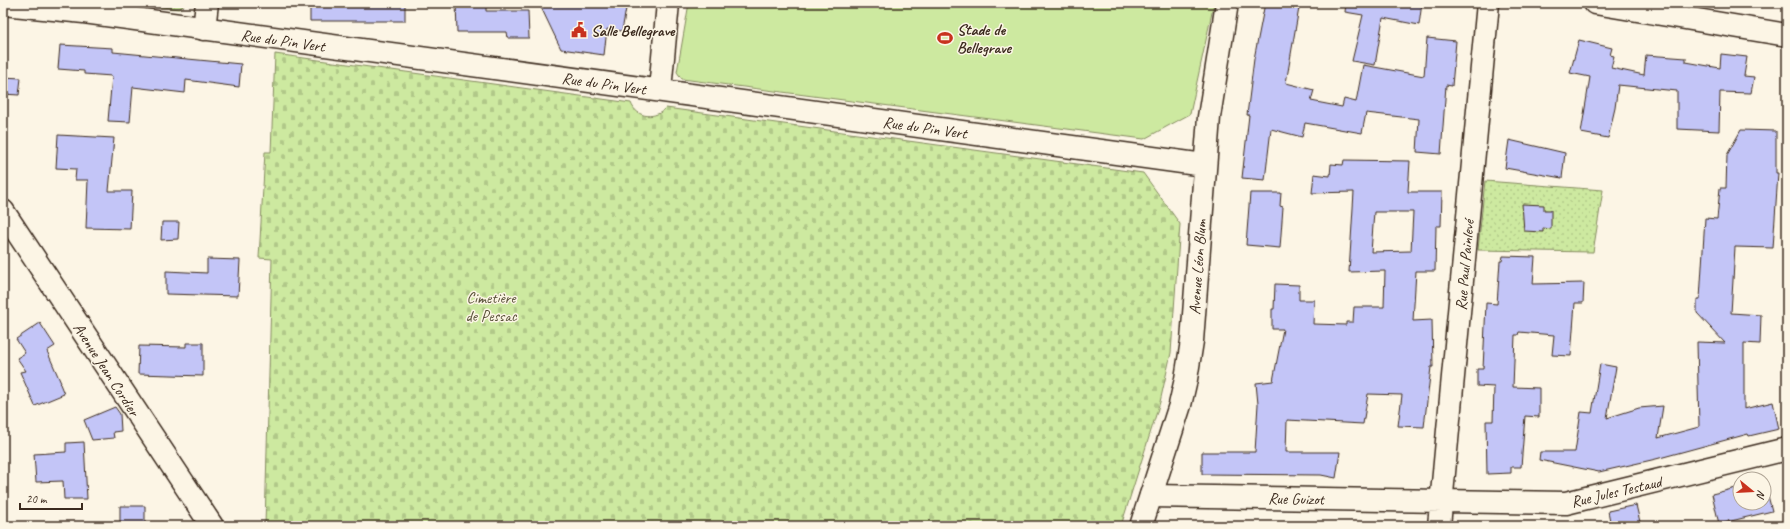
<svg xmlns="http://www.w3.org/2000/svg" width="1790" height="529" font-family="Caveat,sans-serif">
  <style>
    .cemetery { fill: url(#cemetery-stones); stroke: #848a5f }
    .park { fill: url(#park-dots); stroke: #848a5f }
    .pitch { fill: #cde9a0; stroke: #848a5f }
    .building { fill: #c3c5f7; stroke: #3b2a1e; fill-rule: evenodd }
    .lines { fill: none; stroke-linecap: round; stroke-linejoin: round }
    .minor-casing { stroke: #3b2a1e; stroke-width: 25 }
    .tertiary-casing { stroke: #3b2a1e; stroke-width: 25 }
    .minor { stroke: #fcf5e5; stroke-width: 22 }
    .tertiary { stroke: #fcf5e5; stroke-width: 22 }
    .labels { text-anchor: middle; stroke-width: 3; stroke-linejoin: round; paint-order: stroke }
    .poi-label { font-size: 16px; font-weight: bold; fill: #3b2a1e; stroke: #fcf5e5; text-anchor: start }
    .street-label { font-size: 16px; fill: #3b2a1e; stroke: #fcf5e5 }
    .park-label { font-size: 16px; fill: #585038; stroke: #fcf5e5 }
  </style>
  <defs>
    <pattern id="cemetery-stones" width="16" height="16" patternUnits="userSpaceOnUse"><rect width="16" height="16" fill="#cde9a0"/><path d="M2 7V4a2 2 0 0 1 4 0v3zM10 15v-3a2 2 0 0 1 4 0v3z" fill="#b1c889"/></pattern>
    <pattern id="park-dots" width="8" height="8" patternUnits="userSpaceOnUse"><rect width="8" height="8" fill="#cde9a0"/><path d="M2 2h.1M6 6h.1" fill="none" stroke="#b1c889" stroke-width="1.8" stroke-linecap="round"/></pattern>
  </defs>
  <rect width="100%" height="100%" fill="#fcf5e5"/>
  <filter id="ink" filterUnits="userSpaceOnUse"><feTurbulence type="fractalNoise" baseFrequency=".025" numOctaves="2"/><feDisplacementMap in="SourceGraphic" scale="8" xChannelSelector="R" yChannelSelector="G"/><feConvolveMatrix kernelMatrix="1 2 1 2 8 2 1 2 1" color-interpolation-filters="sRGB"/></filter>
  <g filter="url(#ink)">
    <!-- cemetery -->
    <path class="cemetery" d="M275,54L631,103C637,119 656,119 666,108L1143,173L1180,224L1171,353L1160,402L1121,526H265L272,259L259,258L265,152H271Z"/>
    <!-- park -->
    <path class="park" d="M126,3H187L179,9Z
      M1485,181L1603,190L1593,252L1478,250Z"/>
    <!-- pitch -->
    <path class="pitch" d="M689,3H1214L1190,114L1144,139L682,79L677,72Z"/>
    <!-- building -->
    <path class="building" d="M310,3H405V21H310Z
      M456,3H486V11H528L529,38H508L507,32H457Z
      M539,3H627L622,31L607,29L604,55L561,49Z
      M1265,3H1290L1289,6L1299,8L1286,83L1314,90L1311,101L1342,107L1344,99L1356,102L1363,65L1424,76L1427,38L1456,41L1452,86L1446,85L1441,154L1417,152L1419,119L1366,113L1362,133L1305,123L1302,137L1271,129L1265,180L1242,178L1249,115H1247L1254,59Z
      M1346,3H1422L1419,25L1383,18L1375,65L1352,61L1363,15L1345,12Z
      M1579,40L1612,48L1610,55L1614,56L1611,68L1644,75L1646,55L1686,58V62L1720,68L1721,54L1747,57L1744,76L1754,77L1751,93L1720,92L1719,131L1677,129V91L1618,85L1615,108L1608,138L1581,133L1590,77L1570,73Z
      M60,45L113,48V52L241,64L239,87L186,80L185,93L133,87L130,122L108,121L112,76L84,74V71L58,69Z
      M3,77L21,78L19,95L3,94Z
      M1741,130L1776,131V173H1778L1773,248L1735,247L1731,313L1761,315L1760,344L1744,343V409L1773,402L1779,429L1749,436L1748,434L1656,459L1599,472L1539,460L1540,452H1575L1581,412L1592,413L1600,364L1616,367L1607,418L1639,408L1663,406L1658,438L1699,427L1697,342L1725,343L1697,313V299H1700L1705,218L1717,219L1720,188H1726L1727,155Z
      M58,135L114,138L109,191H132L130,229L86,228L88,180H75L76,169L56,168Z
      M1509,140L1565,153L1562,178L1505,168Z
      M1344,160L1410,161L1408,192H1442L1441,226H1436L1435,271H1416L1413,321L1432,320L1433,367H1431L1424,427L1398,426L1402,395L1368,394L1363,424L1287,420L1286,452H1340L1336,478L1321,475L1202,474V452H1255L1258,404L1256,383L1273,381L1283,329H1272V309H1274L1275,284L1299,285V300H1314L1313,324L1346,325V322H1353L1354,307H1384L1385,271L1349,272L1354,192L1312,193L1314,174L1330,176L1331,164L1343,165ZM1374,212H1413L1411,251L1371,252Z
      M1250,193H1281L1280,206L1283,207L1280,248L1246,245Z
      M1522,204L1544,205V210H1551V229L1543,228V232L1524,231Z
      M162,222H179L178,239L161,240Z
      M1503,256L1535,257L1533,284L1584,283L1583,303H1575L1571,356L1552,355L1554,335L1519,332L1518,335H1515L1513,387L1539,388V417L1525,416L1521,467H1511V473L1487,474L1486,421H1493L1494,387L1477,386V369H1483L1486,303L1497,304L1500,261H1502Z
      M207,259L240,260L238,296L166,294V271L207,273Z
      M40,323L55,346L47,351L61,383L60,384L64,394L35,406L20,372L26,371L17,358L25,353L16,339Z
      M186,343H203V376L138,374L139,346L186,347Z
      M115,407L120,414L121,431L113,432L114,438L92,440L84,420Z
      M84,442L87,499H64L63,481L36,482L34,454L66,452V443Z
      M1764,480L1772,511L1719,524L1712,494L1740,487V503H1764Z
      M1636,505L1641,526H1611L1608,511Z
      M120,506H145V526H120Z"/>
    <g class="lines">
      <defs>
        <path id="minor" d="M1595,3L1787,35
          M204,29L207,3
          M660,90L668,3
          M1151,496L1566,503L1787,449
          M1439,526L1488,3"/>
        <path id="tertiary" d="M3,4L84,12L1204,165
          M3,211L212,526
          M1141,526L1180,405L1186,379L1192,341L1209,117L1227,3"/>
      </defs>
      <!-- minor casing -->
      <use href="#minor" class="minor-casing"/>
      <!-- tertiary casing -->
      <use href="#tertiary" class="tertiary-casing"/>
      <!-- minor -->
      <use href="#minor" class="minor"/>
      <!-- tertiary -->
      <use href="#tertiary" class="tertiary"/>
    </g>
  </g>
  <!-- icons -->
  <defs>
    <symbol id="civic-bare" viewBox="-9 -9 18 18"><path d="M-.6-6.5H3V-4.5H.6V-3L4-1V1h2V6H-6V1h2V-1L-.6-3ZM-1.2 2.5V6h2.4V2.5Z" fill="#c8321e" stroke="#fcf5e5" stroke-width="2.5" paint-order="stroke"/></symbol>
    <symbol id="stadium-bare" viewBox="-9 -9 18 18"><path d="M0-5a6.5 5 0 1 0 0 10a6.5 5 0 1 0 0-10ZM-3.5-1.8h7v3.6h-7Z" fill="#c8321e" stroke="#fcf5e5" stroke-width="2.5" paint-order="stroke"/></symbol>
  </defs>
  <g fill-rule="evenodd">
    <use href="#civic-bare" x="568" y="19" width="22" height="22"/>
    <use href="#stadium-bare" x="934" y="27" width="22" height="22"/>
  </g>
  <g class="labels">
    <!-- poi labels -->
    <g class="poi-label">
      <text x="957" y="35">Stade de<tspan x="957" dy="18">Bellegrave</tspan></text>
      <text x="591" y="36">Salle Bellegrave</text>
    </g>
    <!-- street labels -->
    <g class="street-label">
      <text transform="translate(283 40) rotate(8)" y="6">Rue du Pin Vert</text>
      <text transform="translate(604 83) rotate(8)" y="6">Rue du Pin Vert</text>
      <text transform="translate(925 127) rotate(8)" y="6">Rue du Pin Vert</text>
      <text transform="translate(1464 265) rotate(-85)" y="6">Rue Paul Painlevé</text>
      <text transform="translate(1197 267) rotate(-86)" y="6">Avenue Léon Blum</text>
      <text transform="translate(107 369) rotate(57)" y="6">Avenue Jean Cordier</text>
      <text transform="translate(1616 491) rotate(-13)" y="6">Rue Jules Testaud</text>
      <text transform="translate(1296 498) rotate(1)" y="6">Rue Guizot</text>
    </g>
    <!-- park labels -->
    <g class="park-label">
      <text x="491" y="303">Cimetière<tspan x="491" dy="18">de Pessac</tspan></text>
    </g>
  </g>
  <!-- margin -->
  <rect width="1790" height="529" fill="none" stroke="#fcf5e5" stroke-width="16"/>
  <rect x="8" y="8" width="1774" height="513" fill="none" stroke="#3b2a1e" stroke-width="1.5" filter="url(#ink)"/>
  <!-- north arrow -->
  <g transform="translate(1752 491) rotate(108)"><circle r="19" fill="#fcf5e5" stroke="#afa495"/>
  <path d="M0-3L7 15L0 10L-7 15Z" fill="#c8321e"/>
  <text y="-6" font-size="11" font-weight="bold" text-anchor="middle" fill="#3b2a1e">N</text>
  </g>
  <!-- scale -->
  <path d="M20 503v6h62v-6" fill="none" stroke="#3b2a1e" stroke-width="2"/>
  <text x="26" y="503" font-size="12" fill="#3b2a1e" stroke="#fcf5e5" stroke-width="3" paint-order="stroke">20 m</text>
</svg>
